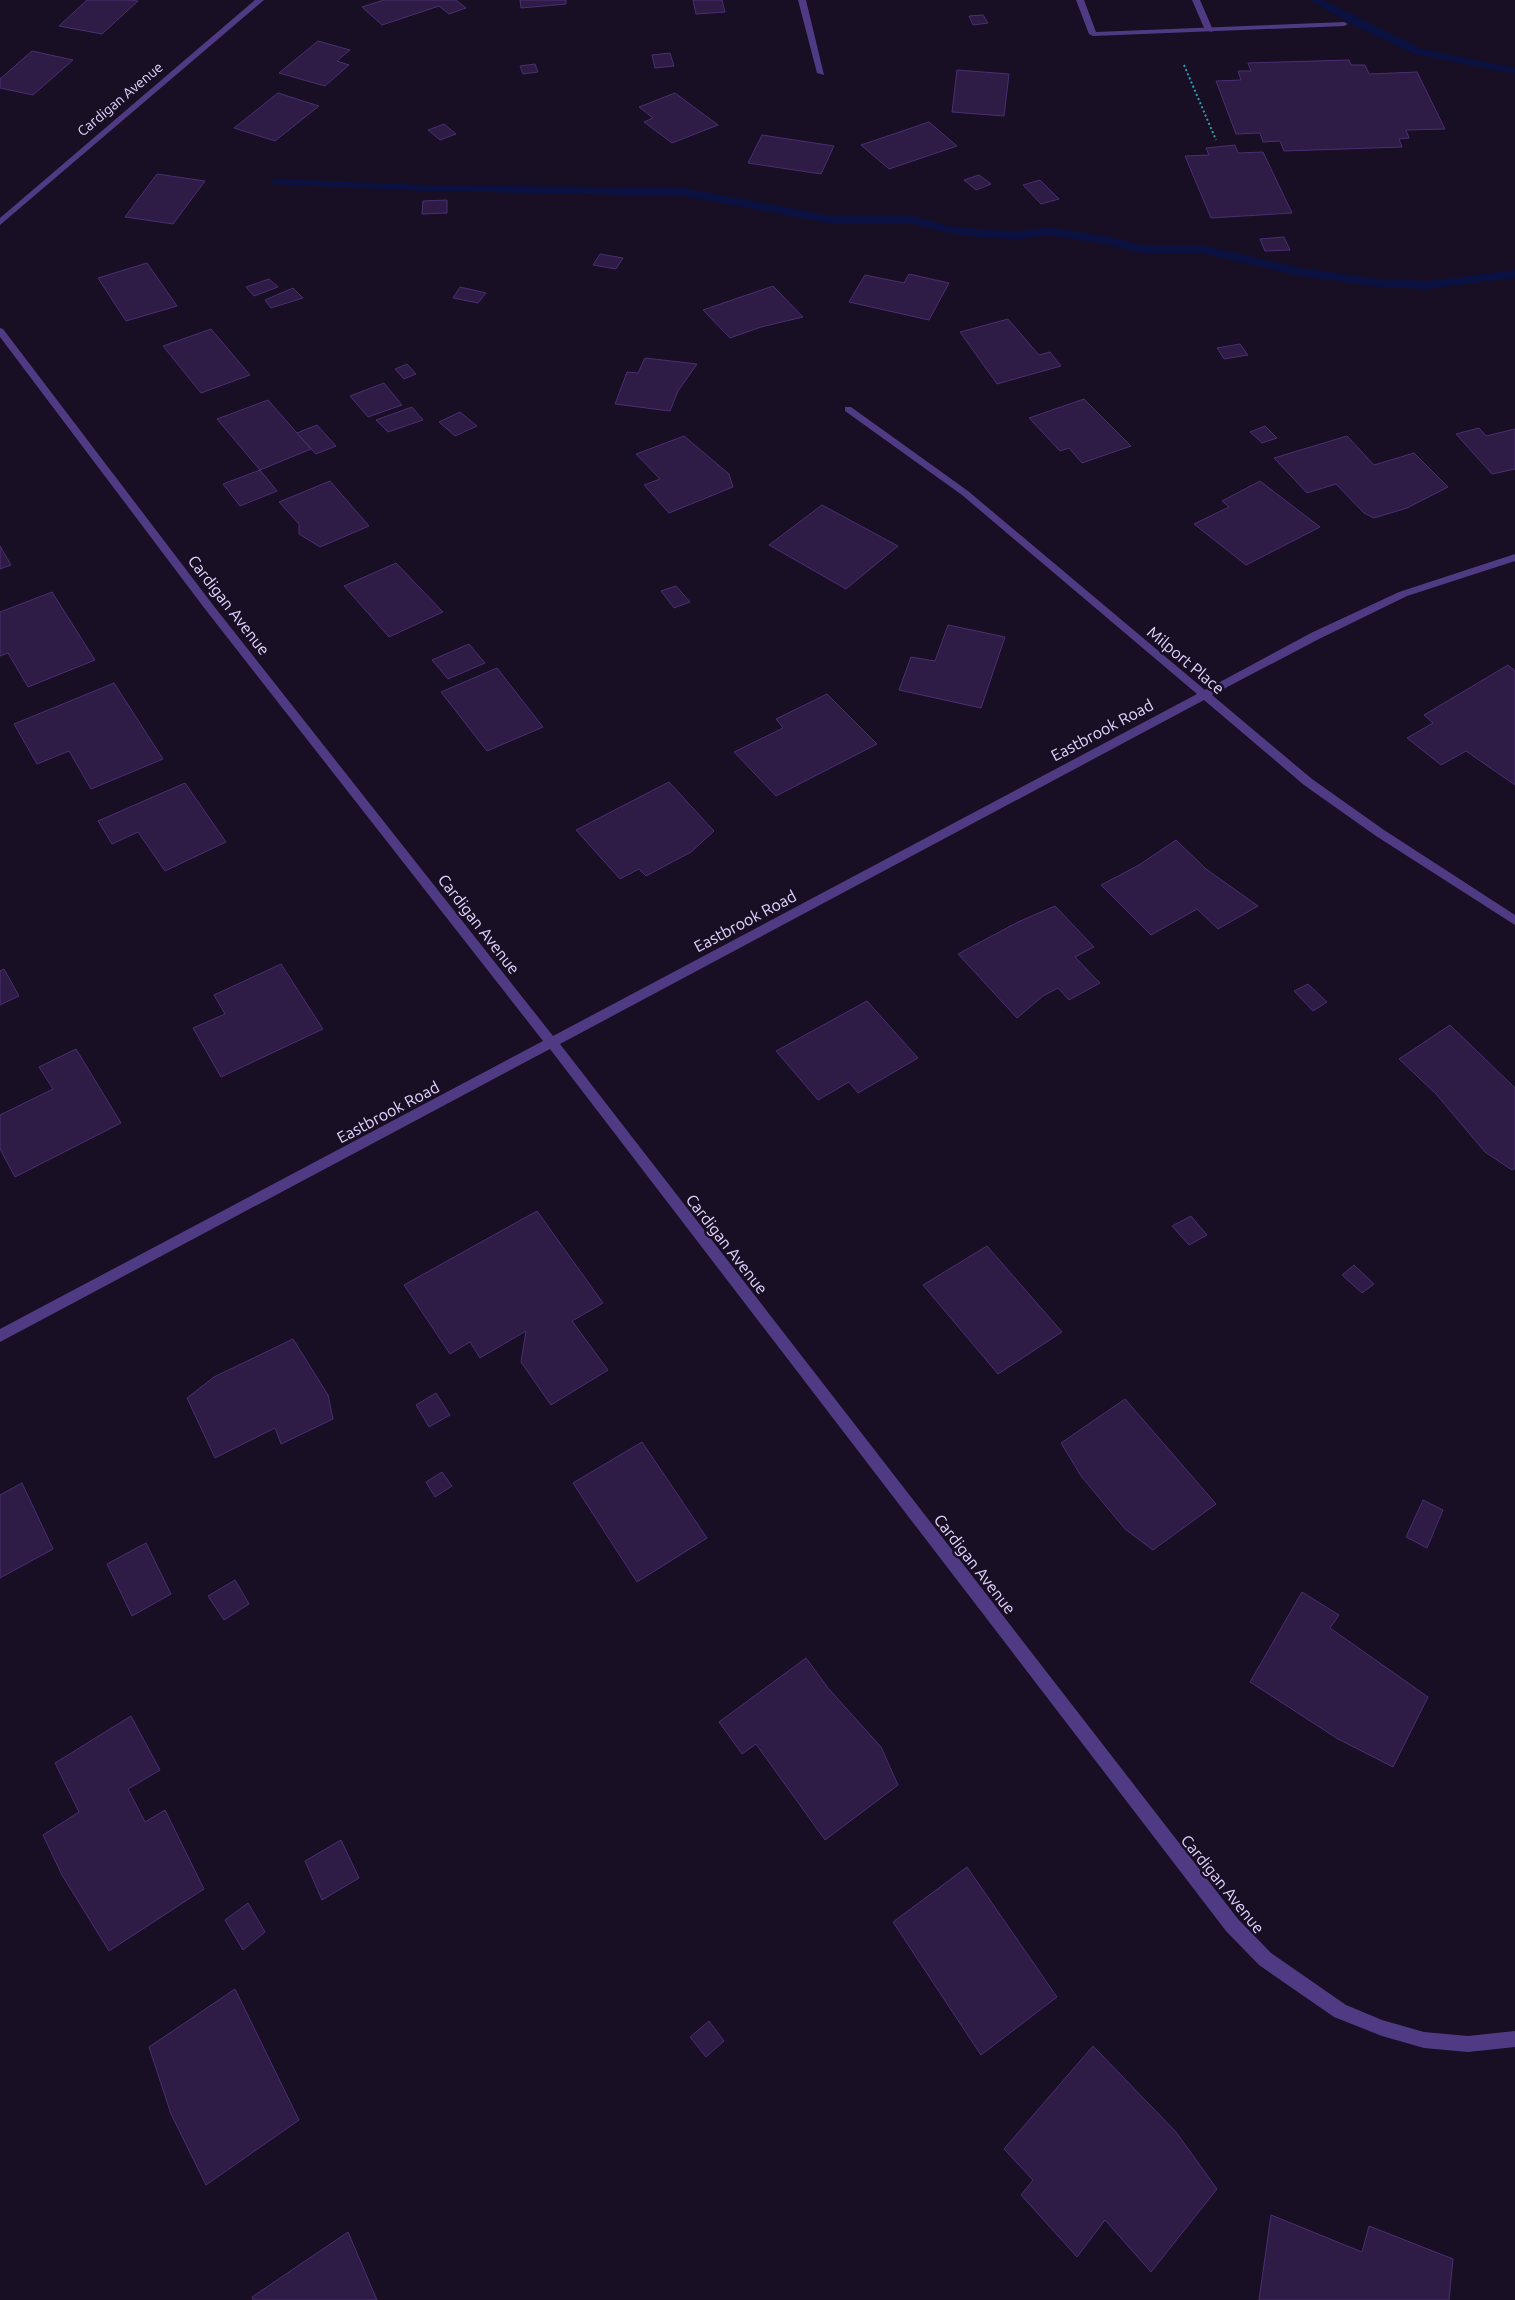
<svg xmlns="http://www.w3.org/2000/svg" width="1515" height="2300" font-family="Ubuntu,sans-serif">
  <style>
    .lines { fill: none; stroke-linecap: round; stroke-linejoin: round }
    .stream { fill: #0b1242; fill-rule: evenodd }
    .building { fill: #2e1c46; stroke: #4b2e71 }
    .path { stroke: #319eb5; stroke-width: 2; stroke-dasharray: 2 2.5; stroke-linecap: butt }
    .service { fill: #4f3b83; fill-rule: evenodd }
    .minor { fill: #4f3b83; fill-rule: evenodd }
    .labels { text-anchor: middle; stroke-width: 5; stroke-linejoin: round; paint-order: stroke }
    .far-street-label { font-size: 14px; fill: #e3d4fe; stroke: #180f25 }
    .street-label { font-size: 16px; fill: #e3d4fe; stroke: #180f25 }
  </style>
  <rect width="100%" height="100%" fill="#180f25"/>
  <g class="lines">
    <!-- stream -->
    <path class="stream" d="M1310,0H1323L1422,49L1515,68V74L1415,54L1353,25Z
      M275,179L427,185L683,188L834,216H914L948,226L987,230L1019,231L1049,227L1105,236L1142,245H1201L1300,268L1380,279L1427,281L1515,270V278L1427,289L1380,287L1300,276L1201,253H1142L1105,244L1049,235L1019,239L987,238L947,233L914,224H834L683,196L427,191L271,184V180Z"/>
  </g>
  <!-- building -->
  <path class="building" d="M87,0H130L138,1L102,34L59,26Z
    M384,0H456L466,8L449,14L439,6L382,25L362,7Z
    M520,0H566V4L521,8Z
    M693,0H722L725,12L696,14Z
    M983,15L988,23L973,25L969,16Z
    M318,41L350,50L337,61L349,65L325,86L279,73Z
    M32,51L73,60L33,95L0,88V79Z
    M670,53L674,66L655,68L652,55Z
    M1349,60L1351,65H1365L1369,74L1417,72L1445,129L1406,130L1409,138L1399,139L1402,147L1284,151L1280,141L1263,142L1260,133L1236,134L1216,81L1241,80L1238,71H1251L1248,63Z
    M535,64L538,72L523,74L520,66Z
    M957,70L1009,74L1004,116L952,112Z
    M278,93L319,106L275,141L234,128Z
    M675,93L718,125L672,143L644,122L653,118L639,107Z
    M929,122L957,146L889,169L861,145Z
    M444,124L456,134L440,140L428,130Z
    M762,135L834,146L821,174L748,163Z
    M1235,145L1238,153L1263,152L1292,213L1211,218L1185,156L1209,155L1206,148Z
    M157,174L205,181L173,224L125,217Z
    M979,175L991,184L976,190L964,180Z
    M1040,180L1059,199L1041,204L1023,185Z
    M447,200V213L422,214L423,201Z
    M1284,237L1290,250L1265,251L1260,239Z
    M600,254L623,258L616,269L593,265Z
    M147,263L177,306L126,321L98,278Z
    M909,274L949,283L929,320L849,302L865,275L904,283Z
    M269,279L278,287L254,296L246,287Z
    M773,286L803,317L761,327L730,338L703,310Z
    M460,287L486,293L478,303L453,298Z
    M293,288L303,298L271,308L265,300Z
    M1008,319L1039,355L1050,352L1061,366L997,384L960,332Z
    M211,329L250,375L201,393L163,346Z
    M1240,344L1248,355L1224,359L1217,348Z
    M645,358L697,364L678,391L670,411L615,404L627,372L638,373Z
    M407,364L416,374L404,379L395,369Z
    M384,383L402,405L368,417L350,396Z
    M1084,399L1131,446L1082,463L1069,448L1060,451L1029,418Z
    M268,400L311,449L260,470L217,419Z
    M412,407L423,420L388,432L376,420Z
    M460,412L477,426L455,436L439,422Z
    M317,425L336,446L316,454L297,433Z
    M1265,426L1277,438L1262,443L1250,432Z
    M1479,428L1486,436L1515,429V469L1492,474L1456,434Z
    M684,436L729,474L733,487L669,513L644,485L660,479L636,454Z
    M1347,436L1374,465L1414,453L1448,487L1407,508L1374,518L1364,513L1336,484L1307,493L1274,458Z
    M260,470L277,491L240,506L223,484Z
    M330,481L369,526L320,547L299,534V524L279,502Z
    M1260,481L1320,527L1246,565L1194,524L1229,507L1222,501Z
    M822,505L898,546L846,589L769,545Z
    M0,546L11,565L0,569Z
    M396,563L443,612L389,637L344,586Z
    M676,586L690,602L674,608L661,591Z
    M52,592L95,660L28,687L8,653L0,656V612Z
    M948,625L1005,637L981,708L899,690L911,657L935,661Z
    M469,644L485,663L448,679L432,660Z
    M1508,665L1515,671V785L1466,751L1441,765L1407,738L1433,723L1424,715Z
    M497,668L543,727L487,751L441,692Z
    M114,683L163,759L91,789L69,751L37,764L14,724Z
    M827,694L877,744L776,796L734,752L783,728L776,719Z
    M669,782L714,831L691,852L646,876L639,869L620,879L576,830Z
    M185,783L226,842L165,871L138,832L112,844L98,821Z
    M1176,840L1206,869L1258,906L1218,929L1197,909L1151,935L1101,885L1139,865Z
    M1055,906L1094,947L1075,957L1100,983L1069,1000L1058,988L1043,996L1017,1018L958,954L1018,922Z
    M281,964L323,1029L221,1077L193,1028L225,1014L214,995Z
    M4,969L19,996L0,1005V971Z
    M1308,984L1327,1002L1313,1011L1294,991Z
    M867,1001L918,1058L858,1093L849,1082L818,1100L776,1051Z
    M1450,1025L1515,1088V1168L1512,1170L1485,1152L1436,1094L1399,1059Z
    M76,1049L121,1123L15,1177L0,1149V1115L53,1089L39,1067Z
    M537,1211L603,1303L572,1321L608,1370L551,1405L521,1362L526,1331L480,1358L470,1342L450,1354L404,1285Z
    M1191,1216L1207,1235L1189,1245L1172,1226Z
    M987,1246L1062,1332L998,1374L923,1285Z
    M1354,1265L1374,1284L1362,1293L1342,1275Z
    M293,1339L328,1395L333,1419L281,1444L275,1428L215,1458L187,1398L214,1377Z
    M436,1393L450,1415L429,1427L416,1405Z
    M1125,1399L1216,1504L1153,1550L1125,1529L1081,1476L1061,1443Z
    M642,1442L707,1538L637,1582L573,1483Z
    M442,1472L452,1486L435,1497L426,1482Z
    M22,1483L53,1549L0,1578V1495Z
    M1423,1500L1443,1510L1427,1548L1406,1537Z
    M146,1543L171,1594L132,1616L107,1564Z
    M235,1580L249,1604L224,1620L208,1596Z
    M1302,1592L1339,1615L1330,1628L1428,1697L1393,1767L1338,1739L1250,1682Z
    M806,1658L828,1688L881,1747L898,1785L825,1840L756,1744L742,1754L719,1722Z
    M131,1716L160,1770L128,1789L145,1822L165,1810L204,1889L109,1951L62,1875L43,1835L79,1812L55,1763Z
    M341,1840L359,1878L322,1900L305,1861Z
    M967,1867L1057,1997L981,2055L893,1922Z
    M248,1903L265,1932L243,1950L225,1920Z
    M235,1989L299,2120L206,2185L171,2114L149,2047Z
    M709,2021L724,2041L706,2057L690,2037Z
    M1093,2046L1176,2132L1217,2189L1151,2272L1105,2220L1077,2257L1021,2195L1033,2180L1004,2149Z
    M1271,2215L1362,2252L1369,2226L1453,2259L1449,2300H1259Z
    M348,2232L377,2300H253L252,2297Z"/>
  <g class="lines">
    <!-- path -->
    <path class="path" d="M1184,65L1216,140"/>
    <!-- service -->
    <path class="service" d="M1076,0H1084L1096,32L1344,22L1348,24L1344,26L1093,36L1089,34Z"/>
    <!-- minor -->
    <path class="minor" d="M255,0H264L0,225V218Z
      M798,0H806L824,75L817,73Z
      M1192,0H1200L1213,30L1212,32L1205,30Z
      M0,328L3,329L213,605L553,1036L1197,694L962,495L845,411V407H851L968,491L1205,690L1311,633L1399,592L1515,554V561L1407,596L1319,639L1212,695L1312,779L1384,830L1515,915V925L1376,836L1304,785L1204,700L560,1044L1238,1919L1271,1953L1346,2005L1382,2020L1424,2032L1468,2036L1515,2031V2047L1468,2052L1424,2048L1382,2036L1334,2017L1259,1965L1226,1931L550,1049L0,1342V1329L543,1041L205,609L0,337Z"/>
  </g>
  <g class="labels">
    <!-- far-street labels -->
    <g class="far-street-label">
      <text transform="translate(120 99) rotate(-40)" y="5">Cardigan Avenue</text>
    </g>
    <!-- street labels -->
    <g class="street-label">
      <text transform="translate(229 605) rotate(52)" y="6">Cardigan Avenue</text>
      <text transform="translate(1186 660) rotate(40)" y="6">Milport Place</text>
      <text transform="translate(1102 730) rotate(-28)" y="6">Eastbrook Road</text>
      <text transform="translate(745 921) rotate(-28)" y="6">Eastbrook Road</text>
      <text transform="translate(479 924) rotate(52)" y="6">Cardigan Avenue</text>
      <text transform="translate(388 1112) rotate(-28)" y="6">Eastbrook Road</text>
      <text transform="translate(727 1244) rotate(52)" y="6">Cardigan Avenue</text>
      <text transform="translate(975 1564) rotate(52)" y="6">Cardigan Avenue</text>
      <text transform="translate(1223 1884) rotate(51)" y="6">Cardigan Avenue</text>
    </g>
  </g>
</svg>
